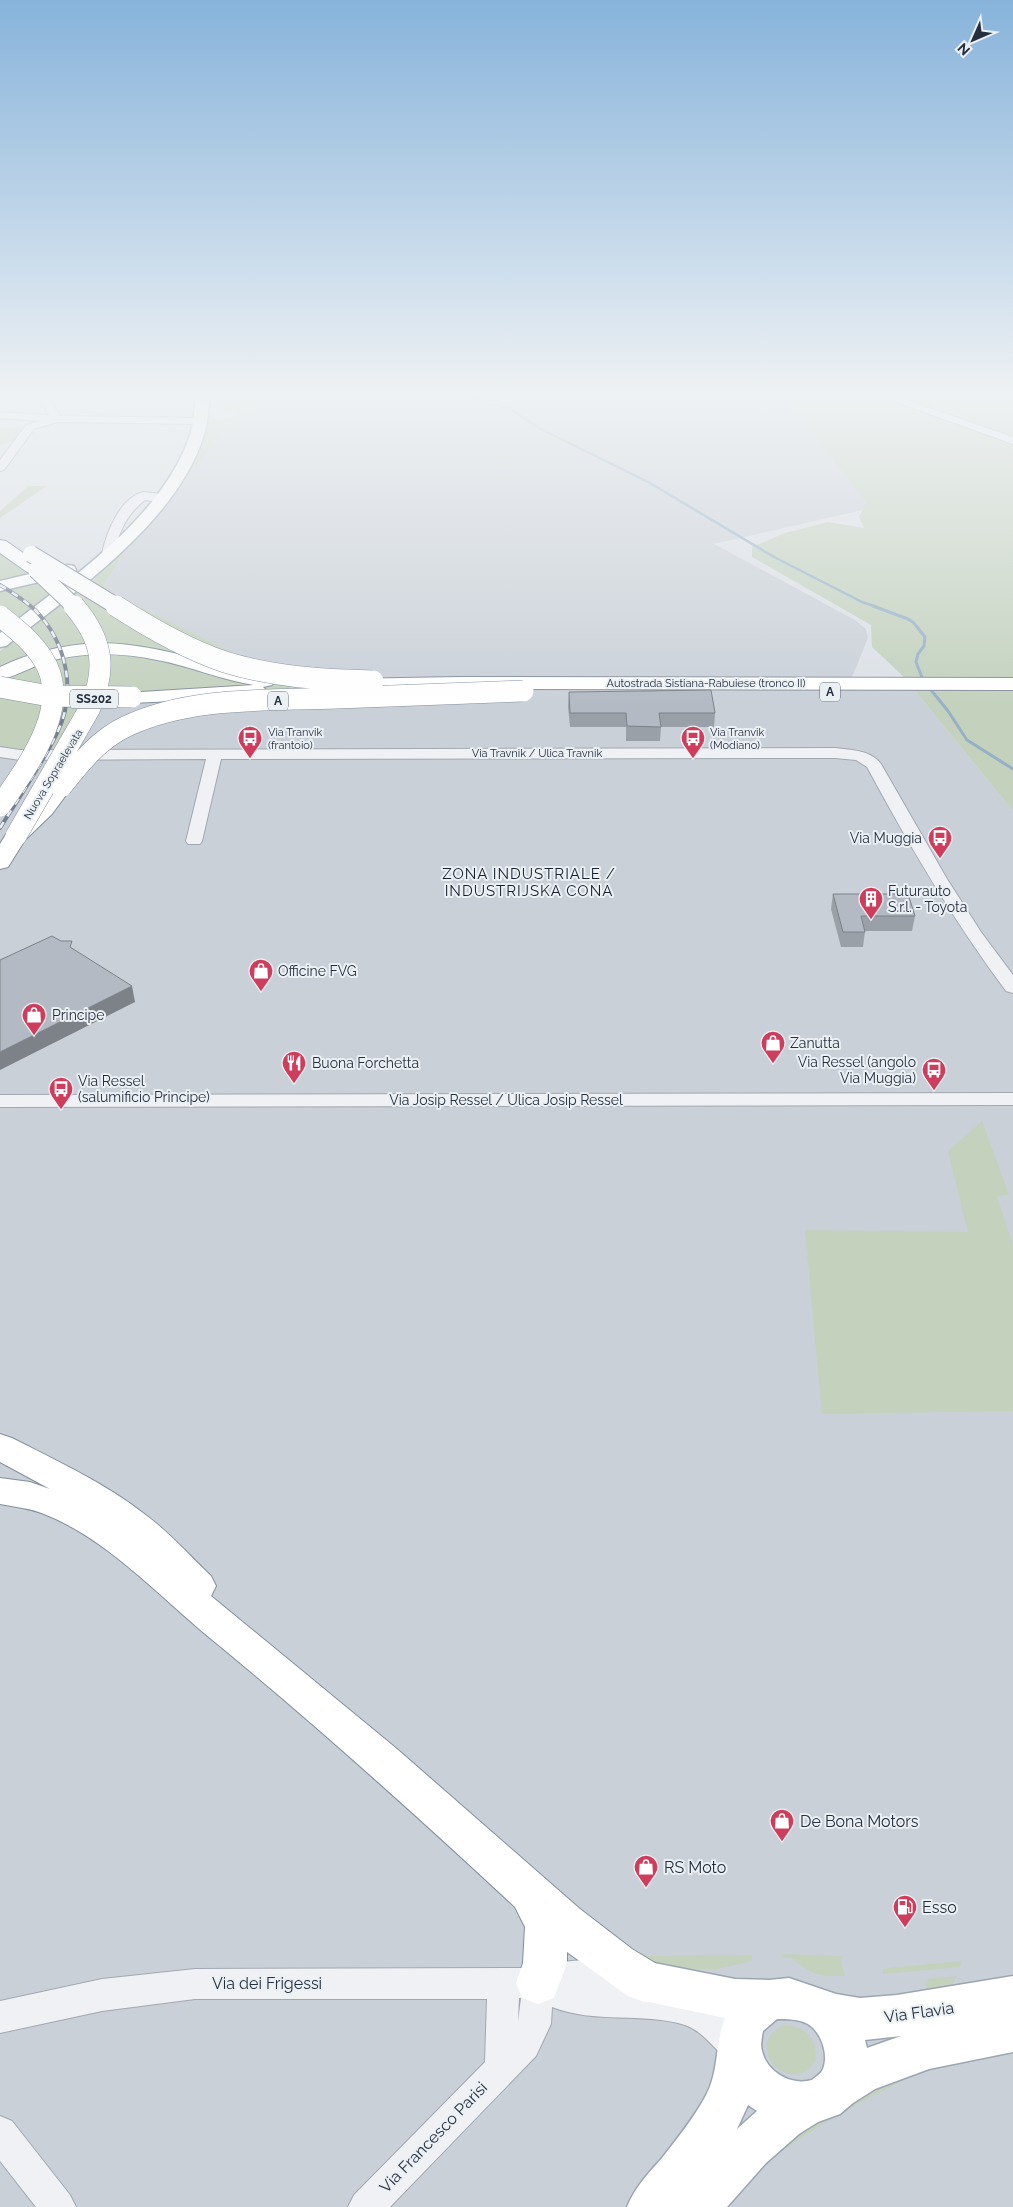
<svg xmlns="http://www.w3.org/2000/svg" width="1013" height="2207" font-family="Raleway,sans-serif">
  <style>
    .built { fill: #cad0d8 }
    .green { fill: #c3d1bd }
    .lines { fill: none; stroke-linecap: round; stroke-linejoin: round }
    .stream-far1 { stroke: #96b1c7; stroke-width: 2.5 }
    .stream { stroke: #96b1c7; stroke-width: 3 }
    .minor-casing { stroke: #a2a8b1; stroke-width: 2 }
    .major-casing { stroke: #9ca6b2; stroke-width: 3 }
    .highway-casing { stroke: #848f9d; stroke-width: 2 }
    .minor { fill: #eff1f5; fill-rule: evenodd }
    .major { fill: #fff; fill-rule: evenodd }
    .highway { fill: #fff; fill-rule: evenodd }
    .rail-casing { stroke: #768190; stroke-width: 4 }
    .rail { stroke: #ebf0f4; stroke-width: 2.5; stroke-dasharray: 7; stroke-linecap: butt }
    .highway-bridge-far1-casing { stroke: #848f9d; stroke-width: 18; stroke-linecap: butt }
    .highway-bridge-casing { stroke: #848f9d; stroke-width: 22; stroke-linecap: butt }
    .highway-bridge-far1 { stroke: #fff; stroke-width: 16 }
    .highway-bridge { stroke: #fff; stroke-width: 21 }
    .wall { fill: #9aa0a8 }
    .shaded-wall { fill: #7d8288 }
    .building { fill: #b3bac3; stroke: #7d8288 }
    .labels { text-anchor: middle; stroke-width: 4; stroke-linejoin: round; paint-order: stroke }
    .far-street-label { font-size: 11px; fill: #262f3d; stroke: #ebf0f4 }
    .far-poi-label { font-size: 11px; fill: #262f3d; stroke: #ebf0f4; text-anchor: start }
    .shield { fill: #ebf0f4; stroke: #616974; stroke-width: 1 }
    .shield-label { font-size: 12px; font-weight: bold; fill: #262f3d }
    .poi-label { font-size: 14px; fill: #262f3d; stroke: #ebf0f4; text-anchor: start }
    .street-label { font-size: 14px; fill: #262f3d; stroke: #ebf0f4 }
    .neighbourhood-label { font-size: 15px; letter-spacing: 1px; fill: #18212d; stroke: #ebf0f4 }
    .near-poi-label { font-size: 16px; fill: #262f3d; stroke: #ebf0f4; text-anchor: start }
    .near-street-label { font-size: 16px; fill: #262f3d; stroke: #ebf0f4 }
  </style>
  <rect width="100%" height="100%" fill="#dce1e7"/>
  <!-- built -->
  <path class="built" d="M104,397H193L189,400L106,404Z
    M257,397H786L837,462L866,503V506L863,510L714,544L855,620L866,629L868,638L852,677H904L1013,811V2207H0V749L61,738L78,705L264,663L234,653L110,592L104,585L128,546L168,500L220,437L257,408Z"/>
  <!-- green -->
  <path class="green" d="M242,397H257V408L220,437L168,500L128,546L104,585L110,592L234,653L264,663L301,670L287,692L78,705L54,751L0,749V651L62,600L93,581L133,536L204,422H212L213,419H224L237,414L236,411L223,412L221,408H207L208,403L239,404L243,401Z
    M786,397H1013V811L904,677L872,647L871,625L752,557V547L785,533L828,522L864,528L859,517L866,503Z
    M22,427L13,441L0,445V429Z
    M28,486H47L0,518V511Z
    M0,552L63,566L0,582Z
    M41,581L57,590L0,634V591Z
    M982,1121L1009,1195L997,1196L1013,1245V1411L822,1414L805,1230L968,1232L948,1151Z
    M780,1954L843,1956L840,1959L845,1976C817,1976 814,1976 791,1958H782Z
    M752,1955V1961L717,1969H694L663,1965V1976L643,1956Z
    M962,1961L960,1967L883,1974V1970L887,1968Z
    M957,1976L950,1987L930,1997L925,1984L928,1979Z
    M782,2026C804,2024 819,2039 815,2061C793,2099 741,2047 782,2026Z
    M930,2068C869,2096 818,2124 764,2164H752L864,2087Z"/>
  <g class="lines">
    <!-- stream-far1 -->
    <path class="stream-far1" d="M472,397L512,410L539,428L650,483L774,557L862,602L877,607"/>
    <!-- stream -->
    <path class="stream" d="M873,606L908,619L913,622L925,637L924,646L918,654L916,662L923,680L948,711L967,740L1013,769"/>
    <defs>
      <path id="minor" d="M39,397H49L60,416L199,418L204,421L199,424L58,422L34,429L4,470L0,471V460L26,425L39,421L0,418V412L49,415Z
        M882,397H898L1013,437V444Z
        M143,492L161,494L167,498L161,502L145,500C127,514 119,531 114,554L108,558L104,557L102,554C106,533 120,498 143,492Z
        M0,747L20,750L835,748C851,750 871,750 881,764L947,879L981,932L1013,975V993L1006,991C953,920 909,845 867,767L856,760L835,758L221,759L202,841L200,844H188L186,841L206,759L20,760L0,757Z
        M1013,1093V1105L0,1107V1095Z
        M583,1960L628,1964L639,1968L644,1979L640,1987C686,1991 736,2004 755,2050L751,2062L739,2066C717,2057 708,2033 685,2025C643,2012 594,2024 552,2007L551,2024L536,2056L390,2207H348L354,2195L485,2062L487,1999H195L102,2011L0,2033V2001L102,1979L195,1969L538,1968L561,1962ZM519,1998H521L518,2022Z
        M0,2116L12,2121L70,2195L76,2207H36L0,2161Z"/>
      <path id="major" d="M196,397H210C208,409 208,423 204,435C177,522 75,592 6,646L0,647V633C67,581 162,519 190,435C194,423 194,409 196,397Z
        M68,565L74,566L76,570L74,574L0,591V581Z
        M644,1961L735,1979L769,1980L789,1978L836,1994L860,1998L897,1995L1013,1976V2052L929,2069L875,2089L853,2103L840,2114L818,2122L799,2134L766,2163L727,2207H627C635,2187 648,2174 662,2158C677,2139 692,2120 704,2099C720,2072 714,2046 725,2018L644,2001L629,1995L623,1981L629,1967ZM777,2019C787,2019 798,2019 808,2024C821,2032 829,2054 823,2069C821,2074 815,2077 812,2080C791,2086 767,2072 762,2051C760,2045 762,2037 763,2031ZM901,2036L867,2048L865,2040ZM748,2105L757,2111L737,2129Z"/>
      <path id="highway" d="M0,540L6,541L39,564L42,568L39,572H27L0,553Z
        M97,643C144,643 185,656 230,668C244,672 258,673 272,677L275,681L272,685L263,687L267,691L264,695L257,697L132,703L125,701L122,697L125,693L254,685C221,680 190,666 157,660C125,653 90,652 58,659C37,663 20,675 0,680V667C31,652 63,645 97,643Z
        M459,677L1013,678V690L459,689L345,691L338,689L335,685L338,681L345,679Z
        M61,781L69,782L72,787L52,814L25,840L8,867L0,869V844L8,831L36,804L53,782Z
        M0,1434L12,1438C57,1461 103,1482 143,1513C168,1531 188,1554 211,1576L216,1586L211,1596L397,1749L580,1909L632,1949L660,1966L666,1981L660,1996L644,2002L628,1996L567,1952V1963L554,1998L538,2004L522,1998L516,1983L523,1963L525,1927L515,1907C416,1815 315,1724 210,1638C159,1596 106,1538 44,1514C30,1508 15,1507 0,1504V1478L30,1482L50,1489L0,1462Z"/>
    </defs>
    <!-- minor casing -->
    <use href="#minor" class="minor-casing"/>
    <!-- major casing -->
    <use href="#major" class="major-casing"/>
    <!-- highway casing -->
    <use href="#highway" class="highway-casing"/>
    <!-- minor -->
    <use href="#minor" class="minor"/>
    <!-- major -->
    <use href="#major" class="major"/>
    <!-- highway -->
    <use href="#highway" class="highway"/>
    <defs>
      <path id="rail" d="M0,585C13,593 26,601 37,612C67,644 77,693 57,733C41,766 19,797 0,828"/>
    </defs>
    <!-- rail casing -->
    <use href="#rail" class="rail-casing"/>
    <!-- rail -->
    <use href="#rail" class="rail"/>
    <defs>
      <path id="highway-bridge-far1" d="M31,554L118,607
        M36,570L75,607"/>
      <path id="highway-bridge" d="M116,606C150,628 186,649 225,662C273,677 323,680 373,681
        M0,616C16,629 32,641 43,659C74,706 26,768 0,806
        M0,687L49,696L132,697
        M61,787C80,763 99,739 127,726C192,696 267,701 337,698C399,696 461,693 523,691
        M16,836L90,708C107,668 103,640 74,606"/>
    </defs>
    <!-- highway-bridge-far1 casing -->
    <use href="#highway-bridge-far1" class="highway-bridge-far1-casing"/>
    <!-- highway-bridge casing -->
    <use href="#highway-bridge" class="highway-bridge-casing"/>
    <!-- highway-bridge-far1 -->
    <use href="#highway-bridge-far1" class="highway-bridge-far1"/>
    <!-- highway-bridge -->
    <use href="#highway-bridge" class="highway-bridge"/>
  </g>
  <!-- wall -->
  <path class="wall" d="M569,692L715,713L714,727H661L660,741H626V727H570L568,706Z
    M833,894L915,916L912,931H865L863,947H841L831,909Z"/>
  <!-- shaded-wall -->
  <path class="shaded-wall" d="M132,986L135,1002L0,1070V1052Z"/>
  <!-- building -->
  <path class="building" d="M711,690L715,713H659L661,727L627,726L626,713H570L569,692Z
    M833,894H908L915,916H861L865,932H843Z
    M52,936L61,941H72L70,947L132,986L0,1052V960Z"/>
  <!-- sky -->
  <linearGradient id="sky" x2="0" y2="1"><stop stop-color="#87b3db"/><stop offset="0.56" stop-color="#eff2f4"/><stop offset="1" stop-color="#eff2f4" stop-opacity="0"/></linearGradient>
  <rect width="1013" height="706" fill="url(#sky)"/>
  <!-- icons -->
  <defs>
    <symbol id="bus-pin" viewBox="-11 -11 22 30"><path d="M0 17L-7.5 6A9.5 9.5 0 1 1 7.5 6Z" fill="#ce3e5c" stroke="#ebf0f4"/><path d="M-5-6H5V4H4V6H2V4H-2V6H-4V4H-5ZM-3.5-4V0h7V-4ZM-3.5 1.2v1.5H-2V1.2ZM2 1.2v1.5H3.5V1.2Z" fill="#fff"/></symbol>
    <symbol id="building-pin" viewBox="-11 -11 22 30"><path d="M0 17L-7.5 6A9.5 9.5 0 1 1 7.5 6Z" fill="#ce3e5c" stroke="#ebf0f4"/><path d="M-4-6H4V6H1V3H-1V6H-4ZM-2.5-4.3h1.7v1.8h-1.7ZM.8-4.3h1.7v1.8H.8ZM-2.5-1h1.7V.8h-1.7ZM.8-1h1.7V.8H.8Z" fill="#fff"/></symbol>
    <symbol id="shop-pin" viewBox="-11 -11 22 30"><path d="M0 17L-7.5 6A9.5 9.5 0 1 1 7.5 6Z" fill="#ce3e5c" stroke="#ebf0f4"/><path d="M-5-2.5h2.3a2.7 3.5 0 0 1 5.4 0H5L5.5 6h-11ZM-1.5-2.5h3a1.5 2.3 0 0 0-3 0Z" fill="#fff"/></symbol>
    <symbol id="restaurant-pin" viewBox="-11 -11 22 30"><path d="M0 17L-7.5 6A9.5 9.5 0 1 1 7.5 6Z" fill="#ce3e5c" stroke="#ebf0f4"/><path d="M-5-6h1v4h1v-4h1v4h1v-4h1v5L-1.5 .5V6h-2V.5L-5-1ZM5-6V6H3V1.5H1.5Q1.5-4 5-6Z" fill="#fff"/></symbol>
    <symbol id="fuel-pin" viewBox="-11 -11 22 30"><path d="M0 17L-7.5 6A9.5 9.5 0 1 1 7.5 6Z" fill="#ce3e5c" stroke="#ebf0f4"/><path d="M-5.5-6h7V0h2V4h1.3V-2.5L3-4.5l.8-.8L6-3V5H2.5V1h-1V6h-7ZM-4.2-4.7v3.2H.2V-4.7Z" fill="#fff"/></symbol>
  </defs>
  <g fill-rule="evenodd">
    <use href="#bus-pin" x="236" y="724" width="28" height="38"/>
    <use href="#bus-pin" x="679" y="724" width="28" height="38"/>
    <use href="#bus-pin" x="926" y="824" width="28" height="38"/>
    <use href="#building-pin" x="857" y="885" width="28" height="38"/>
    <use href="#shop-pin" x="247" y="957" width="28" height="38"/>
    <use href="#shop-pin" x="20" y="1001" width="28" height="38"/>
    <use href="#shop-pin" x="759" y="1029" width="28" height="38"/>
    <use href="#restaurant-pin" x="280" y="1049" width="28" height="38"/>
    <use href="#bus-pin" x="920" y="1056" width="28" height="38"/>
    <use href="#bus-pin" x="47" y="1075" width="28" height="38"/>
    <use href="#shop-pin" x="768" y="1807" width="28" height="38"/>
    <use href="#shop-pin" x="632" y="1853" width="28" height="38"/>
    <use href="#fuel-pin" x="891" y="1893" width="28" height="38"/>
  </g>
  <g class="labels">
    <!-- far-street labels -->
    <g class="far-street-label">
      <text x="706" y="687">Autostrada Sistiana-Rabuiese (tronco II)</text>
      <text x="537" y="757">Via Travnik / Ulica Travnik</text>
      <text transform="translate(53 774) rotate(-59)" y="4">Nuova Sopraelevata</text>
    </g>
    <!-- far-poi labels -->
    <g class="far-poi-label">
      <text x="268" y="736">Via Tranvik<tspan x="268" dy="13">(frantoio)</tspan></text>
      <text x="710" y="736">Via Tranvik<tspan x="710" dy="13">(Modiano)</tspan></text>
    </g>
    <!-- shield labels -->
    <g class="shield">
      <rect x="820" y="682.5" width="20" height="19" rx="4"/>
      <rect x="70" y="689.5" width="48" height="19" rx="4"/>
      <rect x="268" y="691.5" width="20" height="19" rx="4"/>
    </g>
    <g class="shield-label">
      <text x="830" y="696">A</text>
      <text x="94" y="703">SS202</text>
      <text x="278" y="705">A</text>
    </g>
    <!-- poi labels -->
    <g class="poi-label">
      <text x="922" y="843" text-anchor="end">Via Muggia</text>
      <text x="888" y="896">Futurauto<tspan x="888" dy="16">S.r.l. - Toyota</tspan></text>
      <text x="278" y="976">Officine FVG</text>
      <text x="52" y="1020">Principe</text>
      <text x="790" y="1048">Zanutta</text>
      <text x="916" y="1067" text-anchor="end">Via Ressel (angolo<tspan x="916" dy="16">Via Muggia)</tspan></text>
      <text x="312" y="1068">Buona Forchetta</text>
      <text x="78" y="1086">Via Ressel<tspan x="78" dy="16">(salumificio Principe)</tspan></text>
    </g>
    <!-- street labels -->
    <g class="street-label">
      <text x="506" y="1105">Via Josip Ressel / Ulica Josip Ressel</text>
    </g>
    <!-- neighbourhood labels -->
    <g class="neighbourhood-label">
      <text x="529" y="879">ZONA INDUSTRIALE /<tspan x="529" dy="17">INDUSTRIJSKA CONA</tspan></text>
    </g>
    <!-- near-poi labels -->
    <g class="near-poi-label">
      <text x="800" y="1827">De Bona Motors</text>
      <text x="664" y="1873">RS Moto</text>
      <text x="922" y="1913">Esso</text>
    </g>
    <!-- near-street labels -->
    <g class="near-street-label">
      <text x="267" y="1989">Via dei Frigessi</text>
      <text transform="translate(919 2012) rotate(-8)" y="6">Via Flavia</text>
      <text transform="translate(433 2137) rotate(-46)" y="6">Via Francesco Parisi</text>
    </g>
  </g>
  <!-- north arrow -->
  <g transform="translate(973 40) rotate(225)" stroke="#ebf0f4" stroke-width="4" paint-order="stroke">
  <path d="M0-4L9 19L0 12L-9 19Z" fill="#262f3d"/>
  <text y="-8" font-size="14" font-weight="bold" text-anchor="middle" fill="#262f3d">N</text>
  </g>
</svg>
